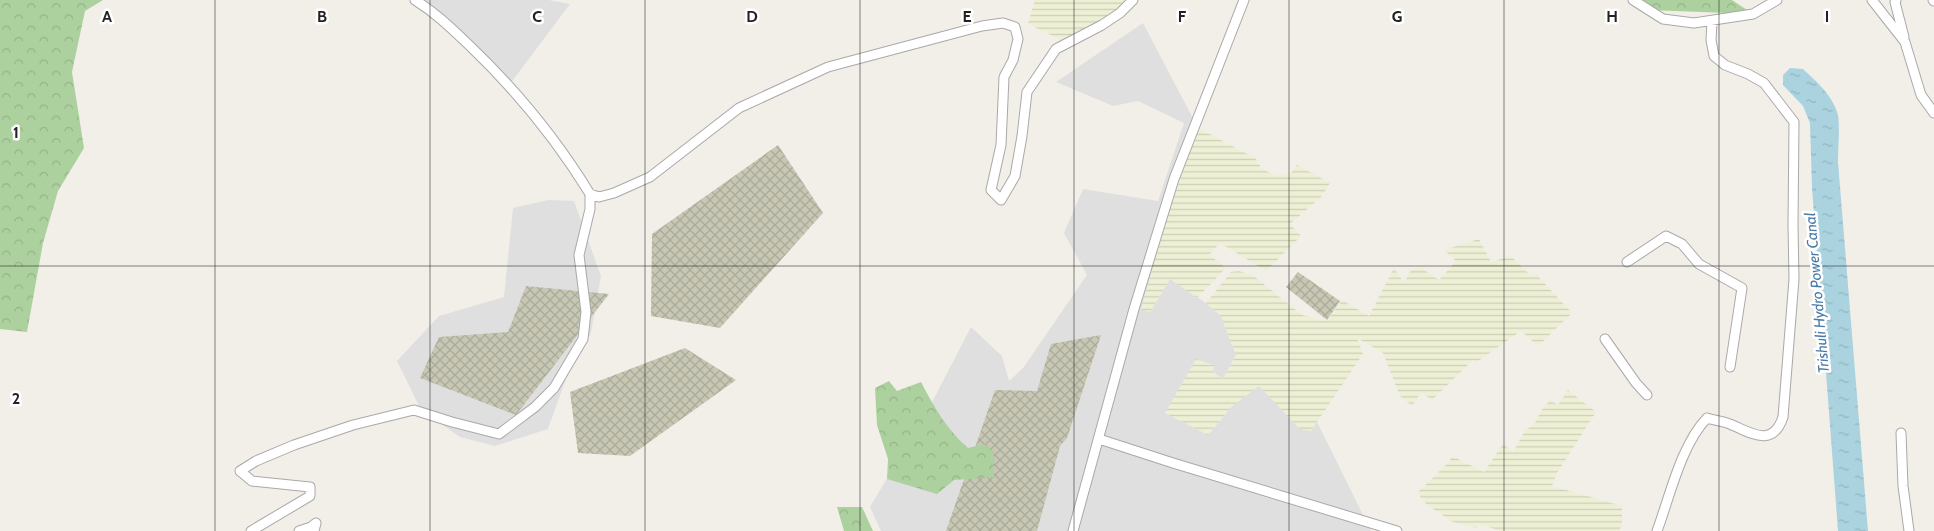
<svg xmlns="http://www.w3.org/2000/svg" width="1934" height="531" font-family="Cabin,sans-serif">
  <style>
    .residential { fill: #e0dfdf }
    .construction { fill: url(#construction-cross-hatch) }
    .farmland { fill: url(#farmland-rules) }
    .forest { fill: url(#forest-crowns) }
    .water { fill: url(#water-ripples) }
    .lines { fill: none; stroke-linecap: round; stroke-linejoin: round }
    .street-casing { stroke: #a9a9a9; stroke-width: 11 }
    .street { stroke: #fff; stroke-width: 9 }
    .grid { fill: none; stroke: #222; stroke-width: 1; stroke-opacity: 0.55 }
    .labels { text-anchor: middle; stroke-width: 5; stroke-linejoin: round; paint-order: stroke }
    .water-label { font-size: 15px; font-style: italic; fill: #4a7aab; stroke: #fff }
    .grid-label { font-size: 16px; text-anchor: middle; font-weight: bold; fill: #222; stroke: #fff; stroke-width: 5; stroke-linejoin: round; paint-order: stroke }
  </style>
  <defs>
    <pattern id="construction-cross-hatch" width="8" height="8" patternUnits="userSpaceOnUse" patternTransform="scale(1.25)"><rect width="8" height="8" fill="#c7c7b4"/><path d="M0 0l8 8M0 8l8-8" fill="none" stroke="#abab9a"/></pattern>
    <pattern id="farmland-rules" width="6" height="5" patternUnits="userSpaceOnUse" patternTransform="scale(1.25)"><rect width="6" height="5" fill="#eef0d5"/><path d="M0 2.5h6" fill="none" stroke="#ccceb7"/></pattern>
    <pattern id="forest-crowns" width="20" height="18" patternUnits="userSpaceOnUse" patternTransform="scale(1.25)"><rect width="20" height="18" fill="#add19e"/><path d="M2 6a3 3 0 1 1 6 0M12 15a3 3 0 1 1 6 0" fill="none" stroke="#95b388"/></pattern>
    <pattern id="water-ripples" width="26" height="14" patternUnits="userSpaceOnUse" patternTransform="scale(1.25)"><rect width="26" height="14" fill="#aad3df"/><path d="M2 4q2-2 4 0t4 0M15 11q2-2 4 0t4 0" fill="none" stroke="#92b5bf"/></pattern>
  </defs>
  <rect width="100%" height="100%" fill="#f2efe9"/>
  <!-- residential -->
  <path class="residential" d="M415,0H549L570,4L510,84Z
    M1143,23L1198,128L1166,219L1150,312L1170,279L1206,303L1221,316L1236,355L1223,379L1213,372L1208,435L1231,407L1259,385L1300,429L1311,431L1317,422L1371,531H881L870,507L929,408L971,327L1002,356L1009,381L1023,368L1087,275L1064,233L1083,189L1158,201L1184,123L1138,101L1113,106L1056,82Z
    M548,200L574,201L601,276L591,333L567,376L548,429L495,446L460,437L421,410L397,361L439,316L504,297L513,208Z"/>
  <!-- construction -->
  <path class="construction" d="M778,145L823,213L720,328L651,316L652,234Z
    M1298,272L1340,301L1327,320L1286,287Z
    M526,286L609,294L516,415L420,378L439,337L508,332Z
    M1101,335L1067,438L1060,446L1037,531H946L995,390L1037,391L1051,344Z
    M685,348L736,380L630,456L578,453L570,392Z"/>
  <!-- farmland -->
  <path class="farmland" d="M1035,0H1130L1067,43L1028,24Z
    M1198,128L1255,158L1262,169L1277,176L1291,173L1297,165L1330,183L1321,197L1290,224L1301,236L1266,271L1220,243L1209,255L1226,268L1197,298L1170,279L1150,312L1141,309L1166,219Z
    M1479,239L1491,262L1511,256L1531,276L1535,273L1572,313L1538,346L1521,331L1477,362L1473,360L1432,400L1421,392L1412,406L1400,396L1383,353L1357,338L1363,354L1311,431L1300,429L1259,386L1231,407L1208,435L1165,413L1196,359L1214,365L1213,372L1223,379L1236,355L1221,316L1206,303L1231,272L1239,271L1254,276L1302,315L1327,321L1342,300L1369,316L1394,268L1404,283L1411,270L1420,267L1439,280L1456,261L1444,250Z
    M1568,390L1596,412L1557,473L1552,486L1622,506V524L1619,531H1501L1479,524L1476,528L1453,522L1427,505L1417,493L1449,462L1452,456L1484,472L1503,444L1513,452L1525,431L1535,423L1541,411L1550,400L1558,405Z"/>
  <!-- forest -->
  <path class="forest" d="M0,0H103L85,11L72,72L84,148L58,191L43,243L27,332L0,329Z
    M1638,0H1732L1753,14L1649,10Z
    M889,381L897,391L921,382C934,407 947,430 968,448L984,444L994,453V477L954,480L937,494L887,479L888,459L877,425L875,388Z
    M837,507H862L873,531H844Z"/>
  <!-- water -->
  <path class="water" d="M1790,68L1803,69C1817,82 1833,96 1838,115C1840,128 1838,149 1838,162L1868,531H1838L1812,188L1810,123L1803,106L1783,85V75Z"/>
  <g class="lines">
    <defs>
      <path id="street" d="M415,0C437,14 451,28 470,46C516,90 557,140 590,194L599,197L614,193L650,177L739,108L828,67L982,26L1003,23L1015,27L1018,39L1013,60L1004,77L1001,145L991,190L1001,200L1015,176L1022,136L1027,92L1056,49L1102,25L1120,13L1133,0
        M1633,0L1663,19L1694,23L1753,14L1777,0
        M1872,0L1905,42L1921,95L1934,113
        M1896,0L1895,2L1904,37
        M1933,0L1934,1
        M1627,262L1666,236L1682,244L1699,264L1742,288L1730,367
        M1605,339L1636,383L1647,395
        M1901,433L1903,486L1909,531
        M1099,439L1173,463L1397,531
        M251,531L310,496V487L252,481L240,471L256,461L294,445L353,425L414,410L452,422L499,434L535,407L554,388L583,339L586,312L579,255L590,209V194
        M299,531L311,527L316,523L314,531
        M1073,531L1134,309L1174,179L1244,0
        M1657,531C1670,496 1681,445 1707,418C1713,420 1720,421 1727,423C1749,431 1772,450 1783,417L1794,279L1793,225L1794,122L1764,83L1748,74L1725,65L1714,56L1711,40L1712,22"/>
    </defs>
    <!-- street casing -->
    <use href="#street" class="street-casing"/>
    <!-- street -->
    <use href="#street" class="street"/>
  </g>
  <!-- grid -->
  <path class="grid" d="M215,0V531M430,0V531M645,0V531M860,0V531M1074,0V531M1289,0V531M1504,0V531M1719,0V531M0,266H1934"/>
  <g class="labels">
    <!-- water labels -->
    <g class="water-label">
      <text transform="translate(1817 293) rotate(-95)" y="5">Trishuli Hydro Power Canal</text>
    </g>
  </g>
  <g class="grid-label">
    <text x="107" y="22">A</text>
    <text x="322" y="22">B</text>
    <text x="537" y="22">C</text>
    <text x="752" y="22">D</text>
    <text x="967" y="22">E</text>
    <text x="1182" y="22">F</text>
    <text x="1397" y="22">G</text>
    <text x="1612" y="22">H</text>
    <text x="1827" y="22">I</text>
    <text x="16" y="138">1</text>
    <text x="16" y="404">2</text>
  </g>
</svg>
